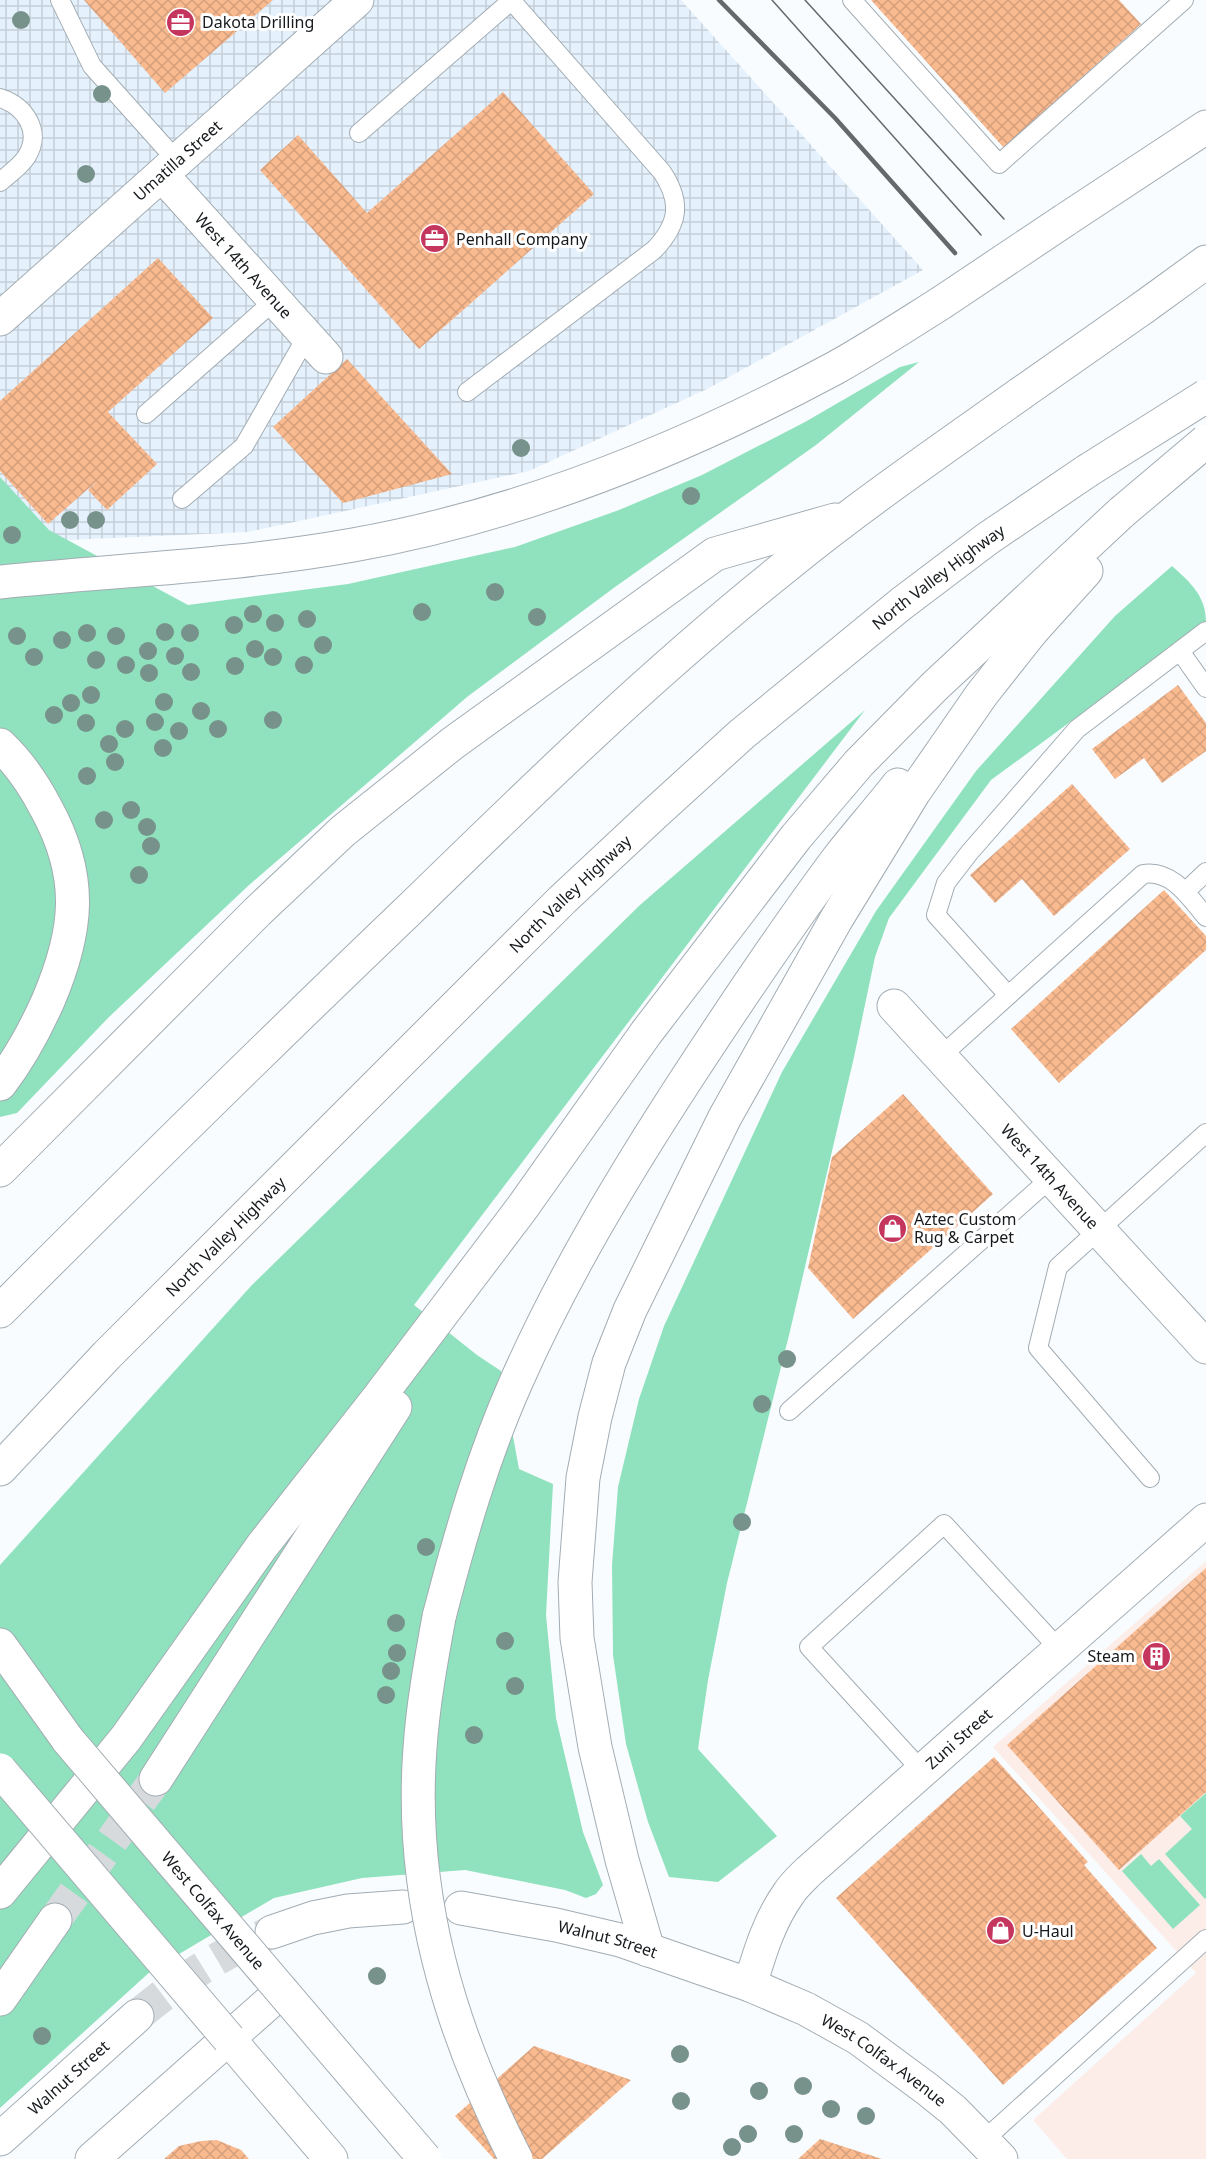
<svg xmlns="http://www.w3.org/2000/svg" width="1206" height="2159" font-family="'Noto Sans',sans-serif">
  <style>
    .commercial { fill: #fdede9 }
    .industrial { fill: url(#industrial-grid) }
    .grass { fill: #90e2be }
    .building { fill: url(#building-cross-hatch) }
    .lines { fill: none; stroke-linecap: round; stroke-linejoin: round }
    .tertiary-tunnel { stroke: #d6dadd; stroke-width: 33; stroke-dasharray: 33 16; stroke-linecap: butt }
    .motorway-tunnel { stroke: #d6dadd; stroke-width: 33; stroke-dasharray: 33 16; stroke-linecap: butt }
    .service-casing { stroke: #a2acb3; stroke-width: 20 }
    .minor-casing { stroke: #a2acb3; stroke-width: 35 }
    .tertiary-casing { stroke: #a2acb3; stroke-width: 35 }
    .primary-casing { stroke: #a2acb3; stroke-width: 35 }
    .motorway-casing { stroke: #a2acb3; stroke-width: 35 }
    .service { stroke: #fff; stroke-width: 18 }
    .minor { stroke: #fff; stroke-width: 33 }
    .tertiary { stroke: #fff; stroke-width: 33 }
    .primary { stroke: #fff; stroke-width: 33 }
    .motorway { stroke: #fff; stroke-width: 33 }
    .tram { stroke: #65696c; stroke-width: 1.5 }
    .rail { stroke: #65696c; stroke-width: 4.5 }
    .primary-bridge-casing { stroke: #a2acb3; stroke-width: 35; stroke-linecap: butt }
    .motorway-bridge-casing { stroke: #a2acb3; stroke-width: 35; stroke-linecap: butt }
    .primary-bridge { stroke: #fff; stroke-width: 33 }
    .motorway-bridge { stroke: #fff; stroke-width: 33 }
    .tree { fill: #77928a }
    .labels { text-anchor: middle; stroke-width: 6; stroke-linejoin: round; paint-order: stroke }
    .poi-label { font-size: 16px; fill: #161a1c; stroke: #fff; text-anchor: start }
    .street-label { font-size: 16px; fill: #161a1c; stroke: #fff }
  </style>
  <defs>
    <pattern id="industrial-grid" width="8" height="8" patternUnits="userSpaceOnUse" patternTransform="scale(1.5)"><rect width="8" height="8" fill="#e5f2fd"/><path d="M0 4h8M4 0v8" fill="none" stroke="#c4cfd8"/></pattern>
    <pattern id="building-cross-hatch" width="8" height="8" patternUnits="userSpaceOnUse" patternTransform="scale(1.5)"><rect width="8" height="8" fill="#f9ba90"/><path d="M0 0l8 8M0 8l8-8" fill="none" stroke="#d59f7c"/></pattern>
  </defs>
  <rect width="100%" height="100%" fill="#f8fcff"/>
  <!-- commercial -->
  <path class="commercial" d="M1206,1561V2159H1067L1033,2120L1196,1973L993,1747Z"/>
  <!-- industrial -->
  <path class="industrial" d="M0,0H681L923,270L709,388L529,471L248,532L0,543Z"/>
  <!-- grass -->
  <path class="grass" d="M919,362L816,445L615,587L467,697L248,886L109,1017L17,1113L0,1117V477L49,530L188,605L348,584L515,547L619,510L702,475L805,422L900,367Z
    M1172,566C1190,582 1206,596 1206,622L991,780L889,918L875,957L854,1057L790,1331L727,1583L708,1680L698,1749L777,1836L718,1882L669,1877L648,1822L626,1744L613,1655L612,1565L618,1487L639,1399L664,1326L782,1072L876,911L976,771L1115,616Z
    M865,710L414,1305L477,1355L501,1371L519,1469L553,1484L546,1615L556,1718L583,1832L603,1885L596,1894L586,1898L565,1890L465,1870L362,1878L274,1898L152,1970L0,2108V1565L251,1286L640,905Z
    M1206,1793V1898L1205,1899L1165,1854L1192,1829L1180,1816Z
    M1141,1854L1151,1866L1159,1859L1200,1905L1173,1929L1122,1871Z"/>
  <!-- building -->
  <path class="building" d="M84,0H273L165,93Z
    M871,0H1119L1141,24L1004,148Z
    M503,92L594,194L419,349L260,170L298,135L367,213Z
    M158,258L213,318L108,412L157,464L107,510L88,490L97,481L48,524L0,471V401Z
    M347,359L452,474L343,503L273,427Z
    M1178,685L1206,723V751L1162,783L1144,758L1115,779L1092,749Z
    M1072,784L1130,849L1054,916L1022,879L995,903L970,875Z
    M1164,890L1206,936V950L1059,1083L1011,1029Z
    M903,1094L993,1194L853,1319L808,1268L832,1157Z
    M1206,1568V1792L1119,1870L1007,1745Z
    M994,1757L1088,1862L1084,1865L1157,1948L1003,2085L836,1898Z
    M534,2046L631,2080L542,2159H494L455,2116Z
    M820,2139L882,2159H798Z
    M217,2140L241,2150L249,2159H164L179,2146L201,2141Z"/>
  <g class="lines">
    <!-- tertiary-tunnel -->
    <path class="tertiary-tunnel" d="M137,2016C178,1982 219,1954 268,1934"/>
    <!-- motorway-tunnel -->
    <path class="motorway-tunnel" d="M55,1920L156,1779"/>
    <defs>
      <path id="service" d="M60,0L92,66L177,161
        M852,0L999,164L1184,0
        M0,98C25,106 42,131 27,156C21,166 9,174 0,182
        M359,133L511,1
        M467,392L654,250C679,224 682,202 662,172L511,0
        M146,414L275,300
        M182,499L244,446L307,336
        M1180,651L1206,688
        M1185,892L1206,872
        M1008,995L936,915L946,883L969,853L1077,729L1206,631
        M940,1057L1143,874C1172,869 1190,898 1206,917
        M789,1411L1051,1178
        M1150,1478L1038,1348L1058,1267L1206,1133
        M922,1771L809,1647L944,1524L1059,1649
        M984,2140L1206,1939"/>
      <g id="minor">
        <path id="s1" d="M162,175L326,357"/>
        <path id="s2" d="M0,319L357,0"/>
        <path id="s3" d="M894,1006L1206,1347"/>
      </g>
      <g id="tertiary">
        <path id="s4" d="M461,1908L556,1925L620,1940L750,1985L806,2009L858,2038L927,2089L953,2110L1001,2159"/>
        <path d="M272,1932L313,1918L348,1911L403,1907"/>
        <path id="s5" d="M750,1985C760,1952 769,1921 789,1893C794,1885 802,1878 809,1871L1206,1520"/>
        <path id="s6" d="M0,2139L137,2016"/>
      </g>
      <path id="primary" d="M0,745C19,763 34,785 46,808C84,877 78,931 48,1001C35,1030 20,1058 0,1084
        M0,1645L68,1740
        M229,2039L331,2159"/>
      <g id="motorway">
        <path d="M1065,220L1206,127"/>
        <path d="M1144,307L1206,262"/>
        <path d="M0,582C118,570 236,566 353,545C522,515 684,449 835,368C871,348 906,325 941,303"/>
        <path d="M1020,644L1086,571"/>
        <path d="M0,1170L257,912L343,831L453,743L715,554L835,520"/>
        <path d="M0,1311C135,1176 271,1042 409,910C531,791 653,672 786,566C861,505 941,450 1020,394"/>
        <path id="s7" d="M0,1469L107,1355L562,900L653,815L742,734L901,604L987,539L1087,471"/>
        <path d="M439,1617C460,1536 483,1456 517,1380C564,1274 624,1175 687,1078C736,1003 786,928 840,856C859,832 879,809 898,785"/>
        <path d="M156,1779L395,1407"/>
        <path d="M0,1892L126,1738L262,1546L379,1397L522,1208L646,1033L796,837L859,763L935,686L1122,512"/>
        <path d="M648,1950L622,1860L595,1747L577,1638L575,1582L583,1478L595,1417L609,1363L630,1310L725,1117L837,918L914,792L982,694L1035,627"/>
        <path d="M0,1999L55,1920"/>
        <path d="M92,2159L282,1991"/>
      </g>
    </defs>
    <!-- service casing -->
    <use href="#service" class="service-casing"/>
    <!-- minor casing -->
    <use href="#minor" class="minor-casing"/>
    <!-- tertiary casing -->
    <use href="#tertiary" class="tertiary-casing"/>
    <!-- primary casing -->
    <use href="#primary" class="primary-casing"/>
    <!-- motorway casing -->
    <use href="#motorway" class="motorway-casing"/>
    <!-- service -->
    <use href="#service" class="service"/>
    <!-- minor -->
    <use href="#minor" class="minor"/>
    <!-- tertiary -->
    <use href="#tertiary" class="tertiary"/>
    <!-- primary -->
    <use href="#primary" class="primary"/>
    <!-- motorway -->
    <use href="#motorway" class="motorway"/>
    <!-- tram -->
    <path class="tram" d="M772,0L981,235
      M805,0L1004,219"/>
    <!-- rail -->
    <path class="rail" d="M719,0L835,118L955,253"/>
    <defs>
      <g id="primary-bridge">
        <path id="s8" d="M68,1740L425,2159"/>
        <path d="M0,1770L229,2039"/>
      </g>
      <path id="motorway-bridge" d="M941,303L1065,220
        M1020,394L1144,307
        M1087,471L1206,396
        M1122,512L1206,441
        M439,1617C431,1661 423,1704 420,1748C409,1894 449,2030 516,2159"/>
    </defs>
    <!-- primary-bridge casing -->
    <use href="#primary-bridge" class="primary-bridge-casing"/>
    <!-- motorway-bridge casing -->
    <use href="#motorway-bridge" class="motorway-bridge-casing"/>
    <!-- primary-bridge -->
    <use href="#primary-bridge" class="primary-bridge"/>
    <!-- motorway-bridge -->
    <use href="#motorway-bridge" class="motorway-bridge"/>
  </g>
  <!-- trees -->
  <g class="tree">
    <circle cx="21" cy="20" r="9"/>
    <circle cx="102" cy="94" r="9"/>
    <circle cx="86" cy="174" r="9"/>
    <circle cx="521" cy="448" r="9"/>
    <circle cx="691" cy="496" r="9"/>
    <circle cx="70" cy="520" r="9"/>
    <circle cx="96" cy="520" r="9"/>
    <circle cx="12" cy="535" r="9"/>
    <circle cx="495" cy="592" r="9"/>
    <circle cx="422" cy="612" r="9"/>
    <circle cx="253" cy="614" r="9"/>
    <circle cx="537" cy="617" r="9"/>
    <circle cx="307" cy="619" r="9"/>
    <circle cx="275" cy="623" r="9"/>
    <circle cx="234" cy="625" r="9"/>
    <circle cx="165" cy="632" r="9"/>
    <circle cx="87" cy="633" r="9"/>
    <circle cx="190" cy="633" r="9"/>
    <circle cx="17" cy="636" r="9"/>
    <circle cx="116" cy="636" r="9"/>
    <circle cx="62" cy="640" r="9"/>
    <circle cx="323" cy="645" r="9"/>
    <circle cx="255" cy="649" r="9"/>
    <circle cx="148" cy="651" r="9"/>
    <circle cx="175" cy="656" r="9"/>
    <circle cx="34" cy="657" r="9"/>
    <circle cx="273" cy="657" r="9"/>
    <circle cx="96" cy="660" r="9"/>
    <circle cx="126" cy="665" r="9"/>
    <circle cx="304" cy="665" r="9"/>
    <circle cx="235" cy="666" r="9"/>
    <circle cx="191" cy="672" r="9"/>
    <circle cx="149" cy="673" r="9"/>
    <circle cx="91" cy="695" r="9"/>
    <circle cx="164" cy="702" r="9"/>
    <circle cx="71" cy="703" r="9"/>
    <circle cx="201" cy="711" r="9"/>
    <circle cx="54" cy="715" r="9"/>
    <circle cx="273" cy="720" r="9"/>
    <circle cx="155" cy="722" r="9"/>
    <circle cx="86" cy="723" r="9"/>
    <circle cx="125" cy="729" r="9"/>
    <circle cx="218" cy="729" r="9"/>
    <circle cx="179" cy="731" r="9"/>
    <circle cx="109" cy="744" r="9"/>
    <circle cx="163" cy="748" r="9"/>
    <circle cx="115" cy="762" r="9"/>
    <circle cx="87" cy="776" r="9"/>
    <circle cx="131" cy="810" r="9"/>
    <circle cx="104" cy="820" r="9"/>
    <circle cx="147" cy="827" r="9"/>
    <circle cx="151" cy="846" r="9"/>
    <circle cx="139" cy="875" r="9"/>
    <circle cx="787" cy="1359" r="9"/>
    <circle cx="762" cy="1404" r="9"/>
    <circle cx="742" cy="1522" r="9"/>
    <circle cx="426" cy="1547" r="9"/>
    <circle cx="396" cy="1623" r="9"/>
    <circle cx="505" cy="1641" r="9"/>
    <circle cx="397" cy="1653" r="9"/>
    <circle cx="391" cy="1671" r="9"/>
    <circle cx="515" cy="1686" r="9"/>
    <circle cx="386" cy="1695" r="9"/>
    <circle cx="474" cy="1735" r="9"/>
    <circle cx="377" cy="1976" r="9"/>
    <circle cx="42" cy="2036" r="9"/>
    <circle cx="680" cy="2054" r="9"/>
    <circle cx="803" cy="2086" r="9"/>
    <circle cx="759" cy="2091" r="9"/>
    <circle cx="681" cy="2101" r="9"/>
    <circle cx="831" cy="2109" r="9"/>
    <circle cx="866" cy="2116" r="9"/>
    <circle cx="748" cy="2134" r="9"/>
    <circle cx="794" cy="2134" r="9"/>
    <circle cx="732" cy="2147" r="9"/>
  </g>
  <!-- icons -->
  <defs>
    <symbol id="office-disc" viewBox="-11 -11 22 22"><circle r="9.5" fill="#c5365f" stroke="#fff"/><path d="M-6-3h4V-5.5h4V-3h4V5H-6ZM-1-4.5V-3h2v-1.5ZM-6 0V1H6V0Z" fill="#fff"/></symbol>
    <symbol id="shop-disc" viewBox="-11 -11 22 22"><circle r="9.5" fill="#c5365f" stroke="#fff"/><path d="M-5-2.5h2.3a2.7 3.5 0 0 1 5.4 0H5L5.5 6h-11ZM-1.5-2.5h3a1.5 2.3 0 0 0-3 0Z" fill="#fff"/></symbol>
    <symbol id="building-disc" viewBox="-11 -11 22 22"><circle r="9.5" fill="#c5365f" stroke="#fff"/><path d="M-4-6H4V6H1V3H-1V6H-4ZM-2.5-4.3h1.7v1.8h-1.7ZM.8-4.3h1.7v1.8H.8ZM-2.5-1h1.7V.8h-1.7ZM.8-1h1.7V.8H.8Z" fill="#fff"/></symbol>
  </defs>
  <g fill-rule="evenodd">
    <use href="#office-disc" x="164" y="6" width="33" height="33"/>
    <use href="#office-disc" x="418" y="222" width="33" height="33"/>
    <use href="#shop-disc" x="876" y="1212" width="33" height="33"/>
    <use href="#building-disc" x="1140" y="1640" width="33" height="33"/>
    <use href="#shop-disc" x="984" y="1914" width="33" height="33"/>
  </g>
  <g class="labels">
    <!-- poi labels -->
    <g class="poi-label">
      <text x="202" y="28">Dakota Drilling</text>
      <text x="456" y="245">Penhall Company</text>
      <text x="914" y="1225">Aztec Custom<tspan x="914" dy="18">Rug &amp; Carpet</tspan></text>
      <text x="1135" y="1662" text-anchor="end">Steam</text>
      <text x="1022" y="1937">U-Haul</text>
    </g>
    <!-- street labels -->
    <g class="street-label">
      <text dy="6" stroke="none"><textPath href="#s2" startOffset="238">Umatilla Street</textPath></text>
      <text dy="6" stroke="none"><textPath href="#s1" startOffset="122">West 14th Avenue</textPath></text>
      <text dy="6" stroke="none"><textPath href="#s7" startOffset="1296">North Valley Highway</textPath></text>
      <text dy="6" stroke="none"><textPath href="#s7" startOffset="810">North Valley Highway</textPath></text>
      <text dy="6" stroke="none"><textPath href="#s3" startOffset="231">West 14th Avenue</textPath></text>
      <text dy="6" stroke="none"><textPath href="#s7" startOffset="324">North Valley Highway</textPath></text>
      <text dy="6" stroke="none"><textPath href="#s5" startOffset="330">Zuni Street</textPath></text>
      <text dy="6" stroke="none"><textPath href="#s8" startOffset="224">West Colfax Avenue</textPath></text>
      <text dy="6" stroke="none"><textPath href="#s4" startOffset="150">Walnut Street</textPath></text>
      <text dy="6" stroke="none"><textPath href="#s4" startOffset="454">West Colfax Avenue</textPath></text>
      <text dy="6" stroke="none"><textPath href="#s6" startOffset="92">Walnut Street</textPath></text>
    </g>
  </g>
</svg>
